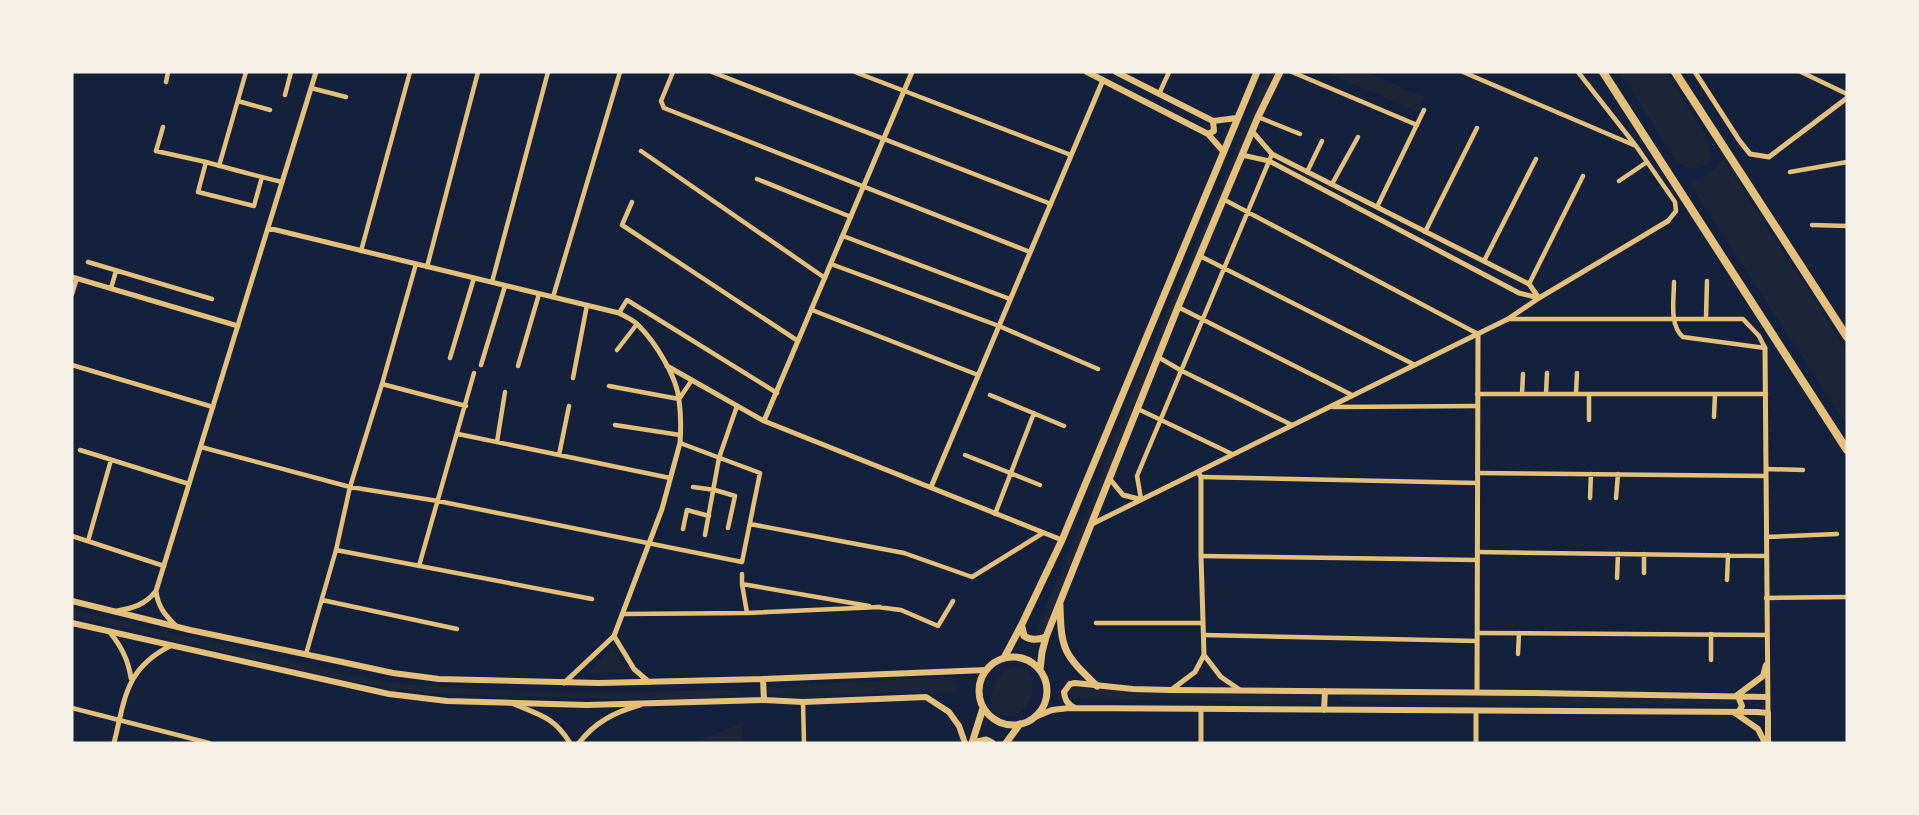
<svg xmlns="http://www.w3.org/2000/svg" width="1919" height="815" font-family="'Alegreya Sans',sans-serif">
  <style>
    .green { fill: #1d2539 }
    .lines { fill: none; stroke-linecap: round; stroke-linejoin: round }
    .minor { stroke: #e5c07b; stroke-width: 4.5 }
    .tertiary { stroke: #e5c07b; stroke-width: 5 }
    .secondary { stroke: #e5c07b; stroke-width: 6 }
    .primary { stroke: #e5c07b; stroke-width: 7 }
    .trunk { stroke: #e5c07b; stroke-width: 8 }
  </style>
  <rect width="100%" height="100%" fill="#14213d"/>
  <!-- green -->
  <path class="green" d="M1267,72H1275L1043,634L1035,632L1089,504L1140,372L1189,263Z
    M1325,72H1366L1424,97L1418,112Z
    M1620,72H1666L1708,139L1711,155L1708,164C1696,171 1689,169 1677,162Z
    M1723,159L1847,351V426L1688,181C1705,178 1713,173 1723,159Z
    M72,610L382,681L414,685L503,691L617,692L739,690L742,695H721L695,699H631L427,693L347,681L72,616Z
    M613,647L629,672L589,673Z
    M1012,666L1026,668C1044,689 1022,731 992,711C988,694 996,675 1012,666Z
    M929,678L953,680L959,685L954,693C891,692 829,696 766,694V690L814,684Z
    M1078,686L1091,689L1111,687L1320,694L1317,702L1307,703L1077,698L1069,693L1071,688Z
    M1347,694L1443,697L1527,695L1727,697L1737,700L1736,703L1732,704C1602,703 1472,705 1343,701L1342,696Z
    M742,723V743H694V742Z"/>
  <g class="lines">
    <!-- minor -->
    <path class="minor" d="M673,72L661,101L664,108L1030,252
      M712,72L1051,204
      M855,72L1071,155
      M1292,72L1417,125
      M1463,72L1636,146
      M1578,72L1636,146L1675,202L1676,211L1668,221
      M1801,72L1847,94
      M166,82L168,72
      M311,88L346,97
      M1159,94L1169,72
      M285,95L291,72
      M238,101L270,110
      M1258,117L1300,134
      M163,127L156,151L206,162
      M641,151L825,278
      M219,166L246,72
      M1307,172L1322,141
      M1790,172L1847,162
      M262,177L254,206L198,192L206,162C231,169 257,176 282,182
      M757,179L851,217
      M1619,181L1647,162
      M1332,184L1358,137
      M1223,199L1478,334
      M632,202L622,225L798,341
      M1377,207L1424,110
      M1812,225L1847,226
      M1425,232L1477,128
      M843,236L1010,299
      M361,251L410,72
      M1200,256L1415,365
      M1484,261L1536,159
      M88,262L212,299
      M831,264L999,326L1098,369
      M427,267L478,72
      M492,282L548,72
      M1674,282C1674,300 1669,325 1683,337L1765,348
      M1529,284L1583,176
      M111,288L116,271
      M72,294L77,278
      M553,297L620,72
      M1178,307L1352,395
      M812,310L978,375
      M619,313L627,300L777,393
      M1706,318L1707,281
      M1508,319H1743L1759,336L1765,348
      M617,350L637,324
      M1158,357L1182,371L1292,425
      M450,358L474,278
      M72,365L213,407
      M481,365L505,286
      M518,366L539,294
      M573,378L587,305
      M382,384L466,406
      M609,386L679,399L692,380
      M1477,394H1766
      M1522,394L1523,374
      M1546,394L1547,373
      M1576,394L1577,373
      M1589,394V420
      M990,395L1064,426
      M1333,407L1477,406
      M1138,409L1232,454
      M1714,417L1715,394
      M615,425L680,435
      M458,434L670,478
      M497,442L505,392
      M201,447L350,487L438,501L742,562L760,473L680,443
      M80,450L189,484
      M559,455L569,406
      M965,455L1040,485
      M1766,469L1803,470
      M1477,473L1766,476
      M1201,477L1477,483
      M693,487L715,490L735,496L728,528
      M1590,498L1591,474
      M1616,498L1618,474
      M1141,499L1137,476L1272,154
      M995,514L1034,413
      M750,524L904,553L972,577L1043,533
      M683,529L687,510L709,516
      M705,535L719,458L737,406
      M72,536L164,566
      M1766,537L1837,534
      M88,541L111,460
      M336,550L592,599
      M1477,552L1766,556
      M1644,554V573
      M1201,556L1477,560
      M419,566L474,373
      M742,574V584L747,613
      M1617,578L1618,554
      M1727,580L1728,555
      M742,584L869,606
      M1766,598L1847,597
      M322,600L457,629
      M877,607L901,610L938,626L953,601
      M622,614L747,613L880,607
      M1096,623H1203
      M1477,633L1766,635
      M1711,634V660
      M1204,635L1477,641
      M306,654L336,550L350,487L382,384L416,264
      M1518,654L1519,633
      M803,702L804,743
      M72,708L209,743"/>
    <!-- tertiary -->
    <path class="tertiary" d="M1695,72L1739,140L1750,154L1769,157L1847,98
      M1252,131L1272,154L1529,284L1539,298
      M1242,155L1269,161L1519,293L1539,298
      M268,228L619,313C626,317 634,320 639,326C655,342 677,377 679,400C681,414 681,429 680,443L662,509L614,636L564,683
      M72,277L238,326
      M1765,348L1768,713
      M667,366L764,421L1062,540
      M764,421L912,72
      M1109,478L1123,495L1139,499
      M931,487L1103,80
      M1092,524L1508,319L1539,298L1668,221
      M156,591C158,607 165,615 176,626
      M117,611C133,608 145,605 156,591L316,72
      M109,631C121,646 128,659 131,678
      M614,636L634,669L649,682
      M1204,655L1221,677L1240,690
      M1171,690L1195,672L1204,655L1201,556V477L1198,472
      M1477,692L1478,334
      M514,704C540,715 554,717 570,743
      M1201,709V743
      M1476,711V743
      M114,743C125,699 125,669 170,646
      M579,743C595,722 615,712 640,705"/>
    <!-- secondary -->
    <path class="secondary" d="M1087,72L1208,134L1223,151
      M1116,72L1213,121L1237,118
      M1208,134L1214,131L1213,121
      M72,601L190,630L342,662L393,673L439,679L599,683L763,679L986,670
      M72,623L389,694L447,701L587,705L764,700L803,702L926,697L949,712L959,726L965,743
      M763,679L764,700
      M1736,696L1763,676L1766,665
      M1075,708C1067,704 1065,700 1064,692L1070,684L1075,683L1133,689L1170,690L1533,693L1767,697
      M1324,710L1325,691
      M1735,713L1758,729L1765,743
      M1738,713L1742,706L1738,696
      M1035,717L1052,710L1069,708L1757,712L1768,713V743"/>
    <!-- primary -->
    <path class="primary" d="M1060,605C1061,651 1064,654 1097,686
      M1022,627L1024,636C1031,641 1038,640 1046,637
      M979 691a34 34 0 1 1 68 0a34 34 0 1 1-68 0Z
      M1004,658L1022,624L1062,540L1257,72
      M1040,670L1042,652L1046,637L1178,307L1258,117L1280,72
      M972,743L983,708
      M973,743L986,740L992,743
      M1006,743L1020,724"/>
    <!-- trunk -->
    <path class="trunk" d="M1603,72L1847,450
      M1675,72L1847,337"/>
  </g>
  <!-- border -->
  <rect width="1919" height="815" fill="none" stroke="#f6f1e7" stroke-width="147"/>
</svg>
